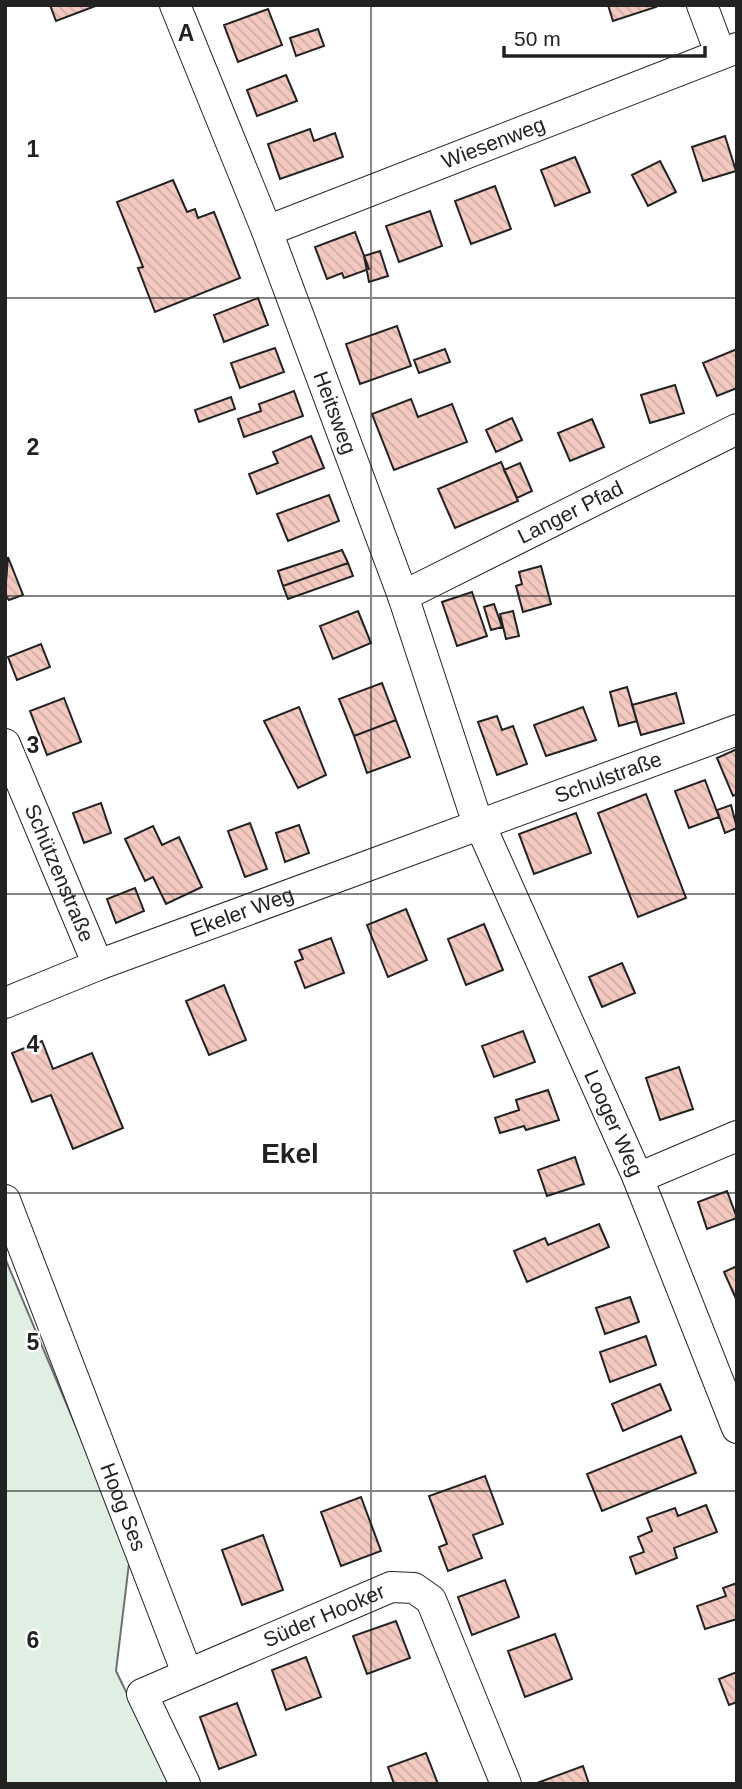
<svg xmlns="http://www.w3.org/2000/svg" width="742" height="1789" font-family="Helvetica,sans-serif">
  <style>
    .green { fill: #e0efe3; stroke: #6f6f6f; stroke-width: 2 }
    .building { fill: url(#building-back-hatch); stroke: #222; stroke-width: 2 }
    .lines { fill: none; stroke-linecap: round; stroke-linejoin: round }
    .minor-casing { stroke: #222; stroke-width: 32 }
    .minor { stroke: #fff; stroke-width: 30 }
    .grid { fill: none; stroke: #222; stroke-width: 2; stroke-opacity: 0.55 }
    .labels { text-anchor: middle; stroke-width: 5; stroke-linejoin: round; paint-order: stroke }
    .street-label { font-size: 21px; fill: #222; stroke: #fff }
    .district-label { font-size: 28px; font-weight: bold; fill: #222; stroke: #fff }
    .grid-label { font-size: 23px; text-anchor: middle; font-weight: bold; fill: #222; stroke: #fff; stroke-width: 5; stroke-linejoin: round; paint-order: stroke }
  </style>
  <defs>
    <pattern id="building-back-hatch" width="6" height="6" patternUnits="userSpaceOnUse" patternTransform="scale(1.75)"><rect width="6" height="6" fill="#f3c9c0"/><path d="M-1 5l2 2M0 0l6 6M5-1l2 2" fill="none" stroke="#d0aca5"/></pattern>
  </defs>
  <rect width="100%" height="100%" fill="#fff"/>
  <!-- green -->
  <path class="green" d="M5,1258L130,1555L116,1671L171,1784H5Z"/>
  <!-- building -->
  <path class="building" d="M50,5H98L56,21Z
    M608,5H655L656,7L613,21Z
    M268,9L282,45L238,62L224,25Z
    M318,29L324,46L296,56L290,38Z
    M286,75L297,101L257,116L247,90Z
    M310,129L314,141L335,133L343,157L280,179L268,144Z
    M725,136L736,171L703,181L692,147Z
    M575,157L590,192L555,206L541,170Z
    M660,161L676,192L648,206L632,175Z
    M173,180L187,212L195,209L198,218L214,212L240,278L155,312L138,268L143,267L117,202Z
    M495,186L511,229L471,244L455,201Z
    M430,211L442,246L399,262L386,226Z
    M355,232L369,269L344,278L342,273L327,279L315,247Z
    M380,251L388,276L369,282L364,256Z
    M258,298L268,325L224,342L214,315Z
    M397,326L411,366L360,384L346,344Z
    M275,348L284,372L240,388L231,363Z
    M445,349L450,362L419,373L414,360Z
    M737,349V388L717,396L703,363Z
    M675,385L684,413L650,423L641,395Z
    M294,391L303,416L244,437L238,419L261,411L259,404Z
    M231,397L235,409L199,422L195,410Z
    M411,399L418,417L452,404L467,442L394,470L372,414Z
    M512,418L522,440L496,452L486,430Z
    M592,419L604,447L570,461L558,433Z
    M311,436L324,468L257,494L249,474L278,463L273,452Z
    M501,462L518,501L455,528L438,489Z
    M520,463L532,491L517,498L504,470Z
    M329,495L339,521L288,541L277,514Z
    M342,550L348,563L283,586L278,571Z
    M8,557L23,595L9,600L5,595Z
    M348,563L353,576L288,599L283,586Z
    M541,566L551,604L523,612L516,586L522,584L519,572Z
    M472,592L487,636L457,646L442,602Z
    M494,604L502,627L491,630L484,607Z
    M358,611L371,643L333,659L320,626Z
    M513,611L519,636L506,639L500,614Z
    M41,644L50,667L17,680L8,657Z
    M382,683L396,720L354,736L339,699Z
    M627,687L637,721L619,726L610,692Z
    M676,693L684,723L641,735L632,705Z
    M64,698L81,742L47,755L30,711Z
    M299,707L326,775L298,788L264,721Z
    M583,707L596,740L546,756L534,725Z
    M497,716L502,730L513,726L527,764L497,775L478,722Z
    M396,720L410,757L367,773L354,736Z
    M737,749V794L733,796L717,758Z
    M705,780L719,817L689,828L675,791Z
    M646,794L686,898L638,917L598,813Z
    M101,803L111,833L84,843L73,813Z
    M731,805L737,828L725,833L717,810Z
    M576,813L591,853L534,874L519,834Z
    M250,823L267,869L245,877L228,831Z
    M299,825L309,853L285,862L276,833Z
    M153,826L162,845L179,837L202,887L166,904L153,877L145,881L125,839Z
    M135,888L144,911L116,923L107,899Z
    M406,909L427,960L388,977L367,925Z
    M484,924L503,970L466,985L448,939Z
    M331,938L344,973L305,988L295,962L303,959L299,950Z
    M622,963L635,993L602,1007L589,977Z
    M224,985L246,1040L209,1055L186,1001Z
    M523,1031L535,1062L494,1077L482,1046Z
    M42,1041L53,1069L92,1053L123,1128L73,1149L51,1095L32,1102L12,1053Z
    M679,1067L693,1109L660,1120L646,1078Z
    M548,1090L559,1120L526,1130L524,1126L500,1133L495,1118L519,1110L516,1100Z
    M575,1157L584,1184L547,1196L538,1170Z
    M727,1191L737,1218L707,1229L698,1202Z
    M599,1224L609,1247L527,1282L514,1251L545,1238L548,1245Z
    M737,1266V1301L724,1272Z
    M630,1297L639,1322L605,1334L596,1308Z
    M646,1336L656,1365L610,1382L600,1352Z
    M660,1384L671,1410L623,1431L612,1404Z
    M681,1436L696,1473L602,1511L587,1474Z
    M485,1476L503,1524L473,1535L482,1558L448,1571L439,1547L447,1544L429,1496Z
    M361,1497L381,1551L341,1566L321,1512Z
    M706,1505L717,1532L674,1548L677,1558L636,1574L630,1557L644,1552L638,1537L652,1531L647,1518L675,1508L678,1516Z
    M263,1535L283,1590L242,1605L222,1550Z
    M505,1580L519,1617L472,1635L458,1597Z
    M737,1583V1619L705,1629L697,1606L726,1596L723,1588Z
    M396,1621L410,1658L367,1674L353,1636Z
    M555,1634L572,1679L525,1697L508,1651Z
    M306,1657L321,1697L286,1710L272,1670Z
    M737,1672V1702L729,1705L719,1679Z
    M237,1703L256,1755L219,1769L200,1717Z
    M426,1753L438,1784H394L388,1767Z
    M583,1766L589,1784H537V1783Z"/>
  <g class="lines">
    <defs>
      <g id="minor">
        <path id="s1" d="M175,5L267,231L403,596L473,809L638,1178L737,1428"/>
        <path d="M702,5L720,53"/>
        <path id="s2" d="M267,231L737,48"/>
        <path id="s3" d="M403,596L737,429"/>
        <path id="s4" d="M5,744L98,965"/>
        <path id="s5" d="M5,1003L98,965L737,730"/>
        <path d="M638,1178L737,1136"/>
        <path id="s6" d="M5,1200L187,1673"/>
        <path id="s7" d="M185,1784L142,1694L391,1587L414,1588L431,1600L506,1784"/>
      </g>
    </defs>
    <!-- minor casing -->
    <use href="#minor" class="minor-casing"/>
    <!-- minor -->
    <use href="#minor" class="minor"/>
  </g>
  <!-- grid -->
  <path class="grid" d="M371,5V1784M5,298H737M5,596H737M5,894H737M5,1193H737M5,1491H737"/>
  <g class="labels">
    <!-- street labels -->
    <g class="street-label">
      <text dy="7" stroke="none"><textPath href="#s2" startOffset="243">Wiesenweg</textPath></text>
      <text dy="7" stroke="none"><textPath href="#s1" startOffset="438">Heitsweg</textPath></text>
      <text dy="7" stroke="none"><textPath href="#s3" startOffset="187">Langer Pfad</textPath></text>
      <text dy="7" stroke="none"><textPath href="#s5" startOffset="644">Schulstraße</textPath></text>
      <text dy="7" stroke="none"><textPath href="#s4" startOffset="140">Schützenstraße</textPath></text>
      <text dy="7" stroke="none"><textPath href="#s5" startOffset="254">Ekeler Weg</textPath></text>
      <text dy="7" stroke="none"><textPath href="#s1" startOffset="1202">Looger Weg</textPath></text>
      <text dy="7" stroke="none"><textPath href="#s6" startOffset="329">Hoog Ses</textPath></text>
      <text dy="7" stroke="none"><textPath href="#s7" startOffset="298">Süder Hooker</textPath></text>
    </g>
    <!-- district labels -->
    <g class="district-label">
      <text x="290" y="1163">Ekel</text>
    </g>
  </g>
  <g class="grid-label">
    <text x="186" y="41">A</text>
    <text x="33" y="157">1</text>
    <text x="33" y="455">2</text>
    <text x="33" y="753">3</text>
    <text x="33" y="1052">4</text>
    <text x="33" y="1350">5</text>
    <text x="33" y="1648">6</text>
  </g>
  <!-- border -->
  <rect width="742" height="1789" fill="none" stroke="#222222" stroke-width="14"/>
  <!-- scale -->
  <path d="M504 46v10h201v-10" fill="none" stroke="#222222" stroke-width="3.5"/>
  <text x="514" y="46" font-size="21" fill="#222222" stroke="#ffffff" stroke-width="5" paint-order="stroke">50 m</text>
</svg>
